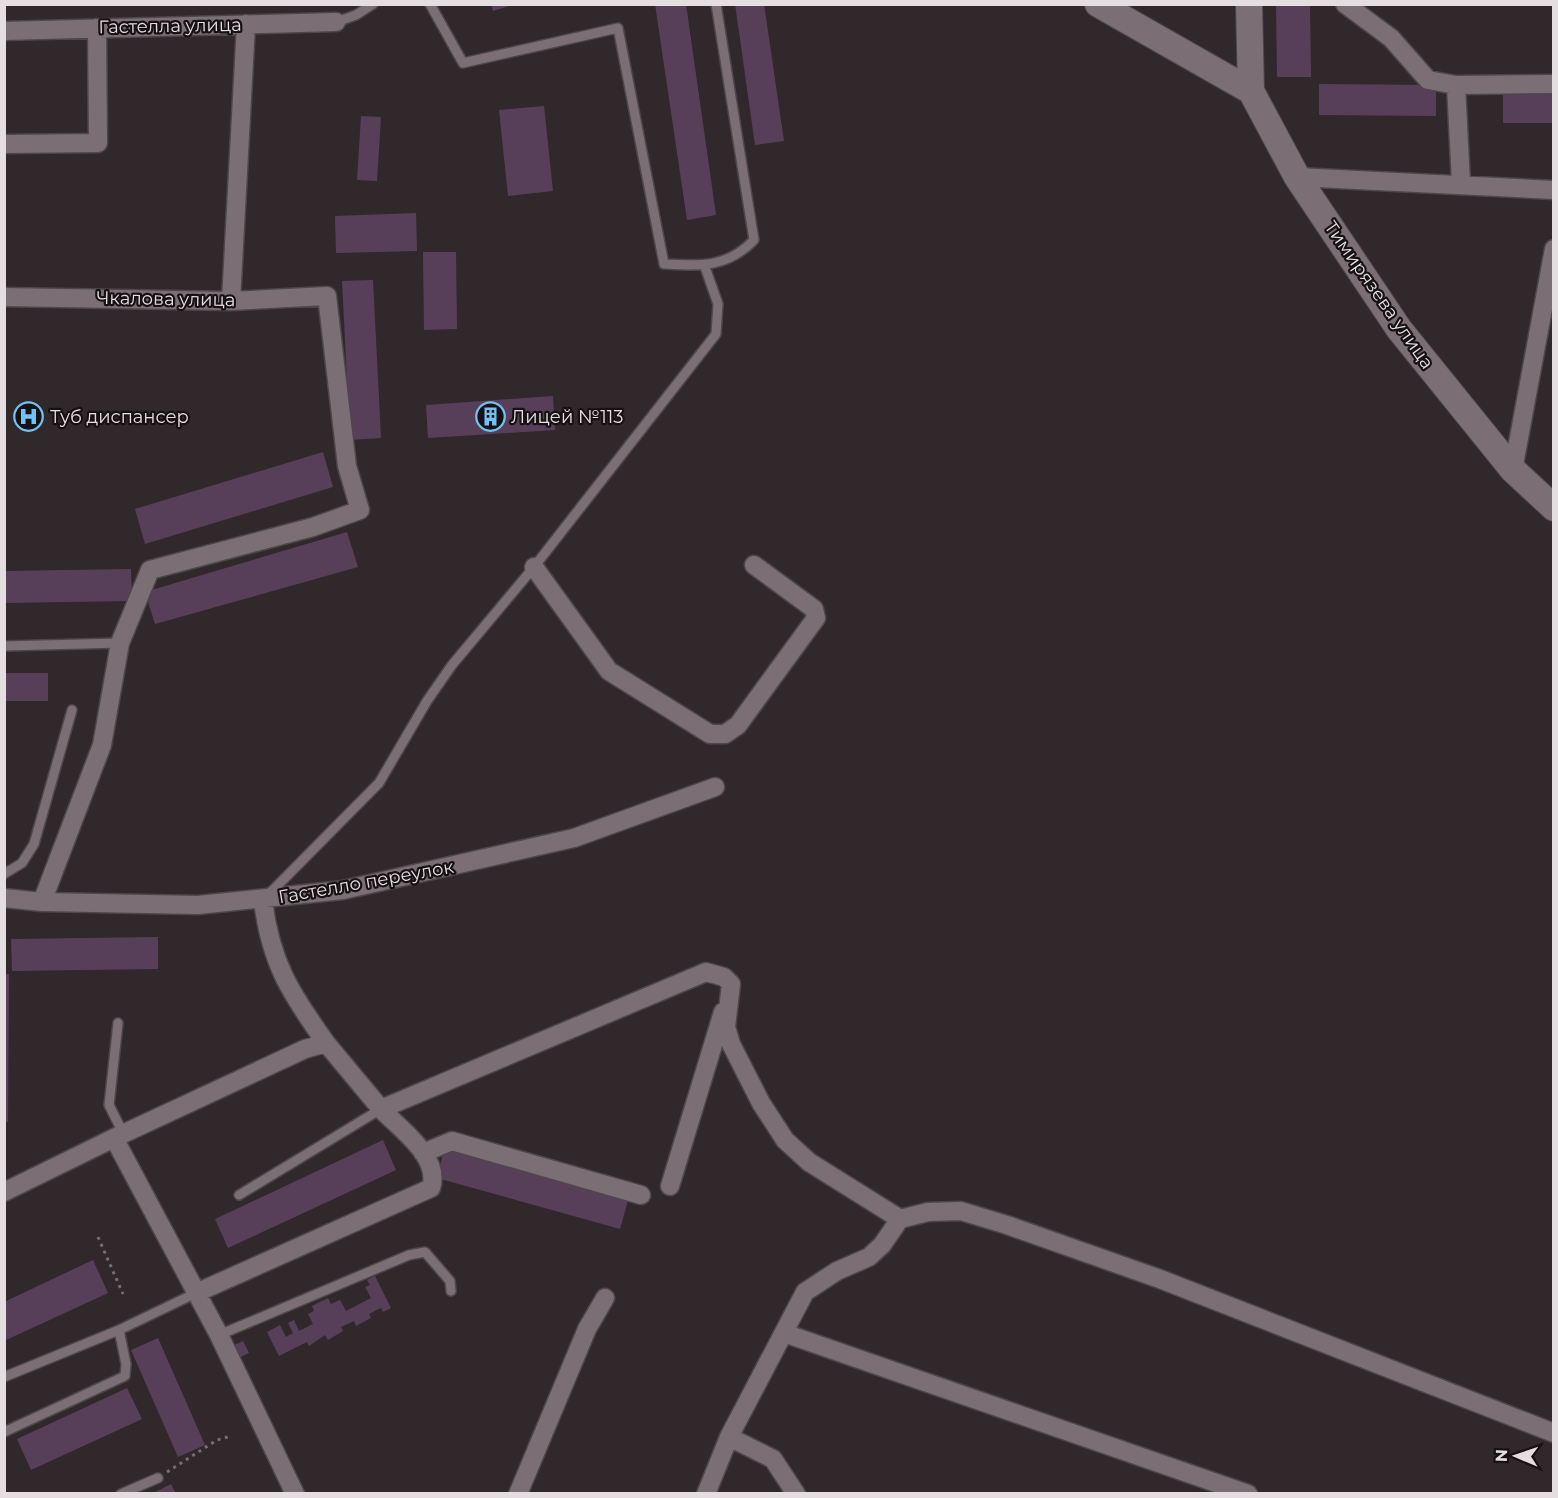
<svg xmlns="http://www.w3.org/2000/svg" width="1558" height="1498" font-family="Montserrat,sans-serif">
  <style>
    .building { fill: #583f59 }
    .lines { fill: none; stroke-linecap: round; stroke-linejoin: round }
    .lane-casing { stroke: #4e464a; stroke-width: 12 }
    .street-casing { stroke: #4e464a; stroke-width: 21 }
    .secondary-casing { stroke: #4e464a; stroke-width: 28 }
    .path { stroke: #766d71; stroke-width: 3; stroke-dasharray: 3 4.5; stroke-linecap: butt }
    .lane { stroke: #7b6f75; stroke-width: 9 }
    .street { stroke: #7b6f75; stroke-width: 18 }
    .secondary { stroke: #7b6f75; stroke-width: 26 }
    .labels { text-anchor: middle; stroke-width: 4.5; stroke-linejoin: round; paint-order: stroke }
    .street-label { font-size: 18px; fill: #e5dee1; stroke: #161214 }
    .poi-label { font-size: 18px; fill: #e5dee1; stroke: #161214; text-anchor: start }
  </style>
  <rect width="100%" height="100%" fill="#31282c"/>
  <!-- building -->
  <path class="building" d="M491,4H512V5L493,11Z
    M655,4H686L716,215L687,220Z
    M735,4H764L784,141L755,145Z
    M1276,4H1310L1311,77H1277Z
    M1319,84L1436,85V116L1319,115Z
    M1503,87H1554V123H1503Z
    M544,106L553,191L508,196L499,110Z
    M361,116L381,117L377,181L357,180Z
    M416,213L417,251L336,253L335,216Z
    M423,252H456L457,329L424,330Z
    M373,280L381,438L350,440L342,281Z
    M553,396L555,430L428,438L426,405Z
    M323,452L333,487L145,544L135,509Z
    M347,532L358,567L155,624L145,592Z
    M131,569L132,601L4,603V571Z
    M4,673H48V701H4Z
    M158,937V969L12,971L11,939Z
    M4,974H9L8,1122H4Z
    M383,1140L396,1170L228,1248L215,1219Z
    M445,1146L629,1197L620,1229L437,1178Z
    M93,1260L108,1293L4,1341V1302Z
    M375,1276L391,1308L383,1312L381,1308L369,1314L371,1318L356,1326L354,1321L341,1327L343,1331L328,1340L325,1335L309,1346L307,1342L279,1356L267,1332L280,1325L286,1337L293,1333L288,1323L294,1320L299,1331L313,1324L308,1314L314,1311L312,1306L328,1298L331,1304L340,1300L346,1311L371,1298L365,1287L370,1285L367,1280Z
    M158,1338L205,1445L178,1457L131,1350Z
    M243,1341L249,1353L232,1361L226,1349Z
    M127,1388L142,1419L31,1470L17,1439Z
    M171,1484L176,1494H151Z"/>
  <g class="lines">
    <defs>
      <path id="lane" d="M430,4L463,63L618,28L664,264C700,266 727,268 754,240L716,4
        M336,22L356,15L373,4
        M4,646L120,643
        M4,874L22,863L34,844L72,710
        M267,896L379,783L427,701L452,665L534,567L716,334L718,304L705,267
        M118,1023L109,1105L123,1133
        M239,1195L381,1109
        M219,1335L409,1255L425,1252L450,1281L451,1291
        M4,1377L119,1330L196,1293
        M4,1432L125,1376L126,1364L119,1330
        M121,1494L158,1478"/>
      <path id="street" d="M1345,4L1391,38L1428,80L1456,85L1554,84
        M4,31L336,22
        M1456,85L1461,183
        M4,144L98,143L97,28
        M1297,177L1554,190
        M4,297L231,301L327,296L347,466L360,510L313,527L150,570L120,643L102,745L42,902
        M231,301L246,24
        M1513,470L1554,249
        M534,567L609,671L710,734H725L738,725L816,618L814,609L754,565
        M4,898L42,902L198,905L343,890L574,838L715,787
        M263,900C270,962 291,994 326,1043L305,1049L114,1138L219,1335L295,1494
        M326,1043L381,1109L706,972L724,977L731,984L726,1027L731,1044L761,1103L785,1140L809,1162L900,1219L928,1212L961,1211L1007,1225L1160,1279L1554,1433
        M423,1153L452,1141L641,1195
        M670,1186L723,1012
        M4,1192L114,1138
        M196,1293L431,1188C441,1157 400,1129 381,1109
        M784,1333L1248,1494
        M729,1437L773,1459L796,1494
        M518,1494L587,1329L605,1298
        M706,1494L729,1437L805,1292L837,1271L869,1257L882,1245L900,1219"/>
      <path id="secondary" d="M1098,4L1251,91
        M1249,4L1251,91L1297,177L1399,329L1513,470L1554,508"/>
    </defs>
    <!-- lane casing -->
    <use href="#lane" class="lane-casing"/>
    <!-- street casing -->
    <use href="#street" class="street-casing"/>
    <!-- secondary casing -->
    <use href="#secondary" class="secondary-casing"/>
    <!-- path -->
    <path class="path" d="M98,1237L123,1294
      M167,1472L217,1440L231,1436"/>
    <!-- lane -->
    <use href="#lane" class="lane"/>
    <!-- street -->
    <use href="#street" class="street"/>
    <!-- secondary -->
    <use href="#secondary" class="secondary"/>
  </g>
  <!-- icons -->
  <defs>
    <symbol id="hospital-ring" viewBox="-11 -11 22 22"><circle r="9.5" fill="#161214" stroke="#72c1f5" stroke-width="1.5"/><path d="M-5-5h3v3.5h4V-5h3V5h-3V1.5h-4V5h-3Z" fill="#72c1f5"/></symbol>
    <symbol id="building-ring" viewBox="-11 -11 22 22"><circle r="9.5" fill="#161214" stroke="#72c1f5" stroke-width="1.5"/><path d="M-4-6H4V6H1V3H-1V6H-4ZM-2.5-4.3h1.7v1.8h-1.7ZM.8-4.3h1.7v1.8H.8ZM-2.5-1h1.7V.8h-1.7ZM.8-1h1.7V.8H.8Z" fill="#72c1f5"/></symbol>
  </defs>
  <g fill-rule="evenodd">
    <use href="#hospital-ring" x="12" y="400" width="33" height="33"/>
    <use href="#building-ring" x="474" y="400" width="33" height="33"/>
  </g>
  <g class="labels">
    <!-- street labels -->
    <g class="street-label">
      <text transform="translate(170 26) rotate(-1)" y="6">Гастелла улица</text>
      <text transform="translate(1379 295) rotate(55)" y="6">Тимирязева улица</text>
      <text transform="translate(166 299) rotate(1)" y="6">Чкалова улица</text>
      <text transform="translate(366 882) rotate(-10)" y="6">Гастелло переулок</text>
    </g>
    <!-- poi labels -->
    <g class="poi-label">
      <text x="50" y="423">Туб диспансер</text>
      <text x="511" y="423">Лицей №113</text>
    </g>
  </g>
  <!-- border -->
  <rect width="1558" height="1498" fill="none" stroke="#e5dee1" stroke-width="12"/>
  <!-- north arrow -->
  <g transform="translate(1516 1456) rotate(272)" stroke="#161214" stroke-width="4.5" paint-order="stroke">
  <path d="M0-4.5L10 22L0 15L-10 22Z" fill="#e5dee1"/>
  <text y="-9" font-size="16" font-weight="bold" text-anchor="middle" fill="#e5dee1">N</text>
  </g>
</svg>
